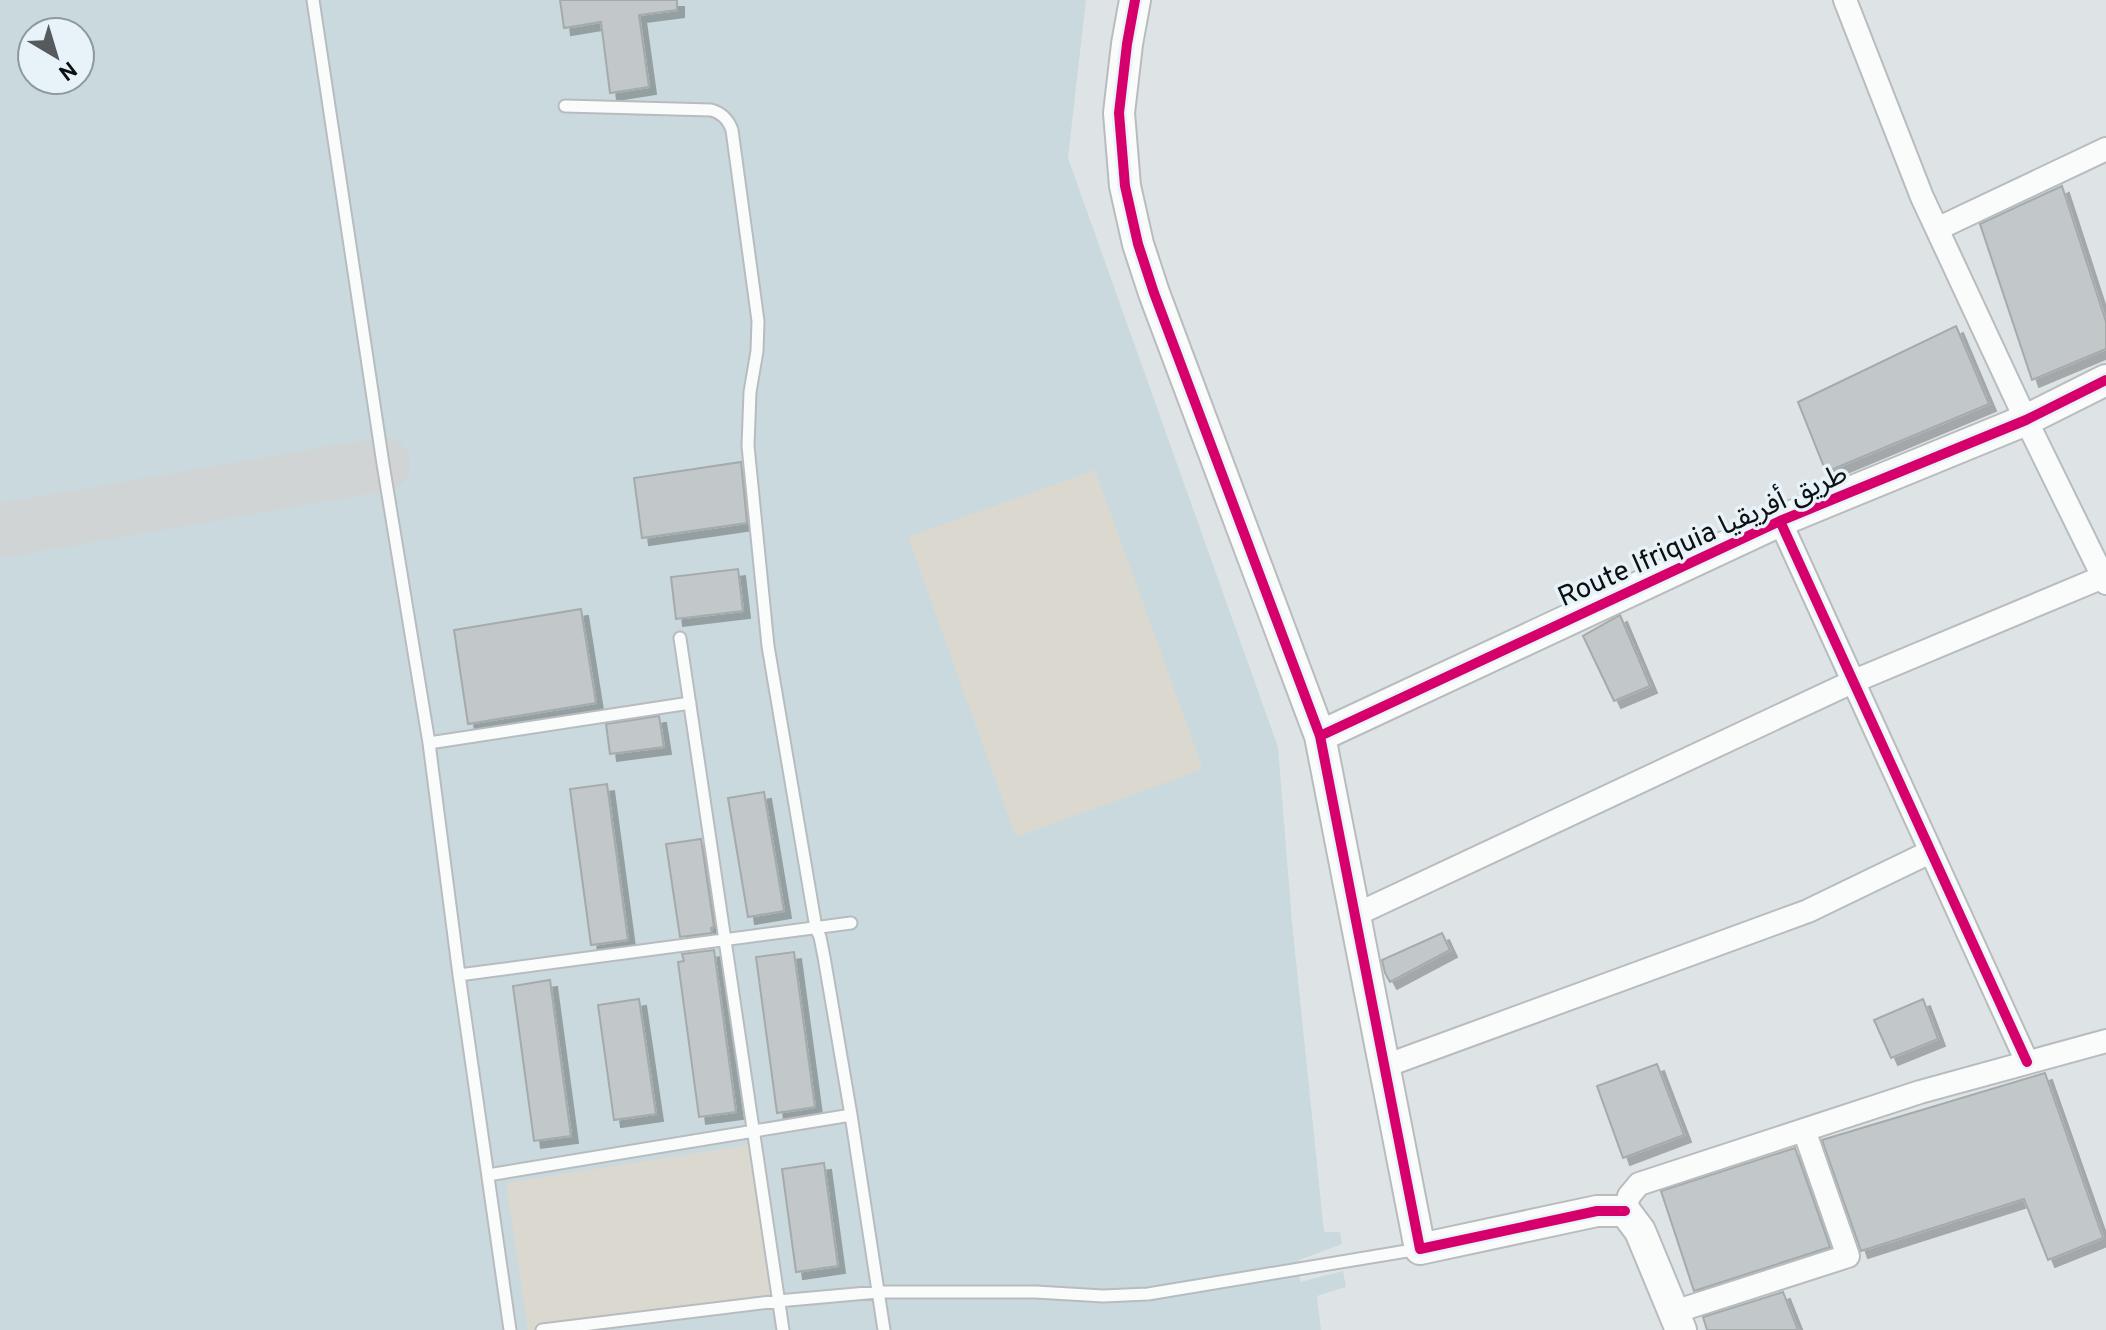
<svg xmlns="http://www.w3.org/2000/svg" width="2106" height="1330" font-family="Overpass,'Noto Sans Arabic',sans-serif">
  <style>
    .built { fill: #cad9dd; fill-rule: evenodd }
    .green { fill: #dbd9cf }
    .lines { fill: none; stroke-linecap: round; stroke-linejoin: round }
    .taxiway { stroke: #d0d4d5; stroke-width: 54 }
    .building { fill: #c2c7c9; stroke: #a5aaab; stroke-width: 2; filter: url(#shadow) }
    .lane-casing { stroke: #b8bcbe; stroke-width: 15 }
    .street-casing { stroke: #b8bcbe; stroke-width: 26 }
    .secondary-casing { stroke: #b8bcbe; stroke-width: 34 }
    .lane { stroke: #fafbfb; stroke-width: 11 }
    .street { stroke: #fafbfb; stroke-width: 22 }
    .secondary { stroke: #fafbfb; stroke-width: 30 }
    .cycleway-casing { stroke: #e7f3f8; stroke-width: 15 }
    .cycleway { stroke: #d6006c; stroke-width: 10 }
    .labels { text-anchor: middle; stroke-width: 7; stroke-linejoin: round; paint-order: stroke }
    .street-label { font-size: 28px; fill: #0c1012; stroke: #e7f3f8 }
  </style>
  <defs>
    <filter id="shadow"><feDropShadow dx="7" dy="7" stdDeviation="0" flood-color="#0004"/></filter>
  </defs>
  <rect width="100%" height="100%" fill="#dee4e6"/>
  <!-- built -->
  <path class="built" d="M0,0H1086L1068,158L1278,747L1292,922L1324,1232H1340L1342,1244L1299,1260L1300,1282L1343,1271L1346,1287L1317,1296L1321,1330H0ZM32,32H80V80H32Z"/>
  <!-- green -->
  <path class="green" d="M1095,470L1203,769L1016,837L908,537Z
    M754,1144L776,1293L540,1330H528L506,1183Z"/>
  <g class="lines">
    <!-- taxiway -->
    <path class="taxiway" d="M0,531L383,464"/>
  </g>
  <!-- building -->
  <path class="building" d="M560,0H677V10L639,15L649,87L610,93L601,22L564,28Z
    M2062,186L2106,322V349L2032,380L1980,224Z
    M1956,326L1989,404L1826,472L1798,402Z
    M741,462L747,523L642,538L634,478Z
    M738,569L743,611L676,619L671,577Z
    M581,609L596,703L468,724L454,630Z
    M1620,615L1650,686L1614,701L1583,636Z
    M659,716L664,747L610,754L606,724Z
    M607,784L628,940L591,945L570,789Z
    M764,792L784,911L748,917L728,798Z
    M701,839L714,927L711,928L712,933L680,937L666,844Z
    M1442,933L1450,950L1390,982L1385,973L1382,960Z
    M714,950L736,1112L699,1117L678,962L684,961L682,954Z
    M794,952L815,1107L777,1113L756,957Z
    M550,980L571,1136L534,1141L513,986Z
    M639,999L656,1114L614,1120L598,1005Z
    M1923,999L1938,1039L1891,1058L1874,1020Z
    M1657,1064L1684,1135L1623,1158L1597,1086Z
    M2045,1073L2103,1238L2048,1260L2024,1199L1861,1251L1822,1140Z
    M1795,1148L1830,1247L1694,1291L1661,1191Z
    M824,1163L838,1266L796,1272L782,1169Z
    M1783,1292L1798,1330H1707L1703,1317Z"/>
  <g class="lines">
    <defs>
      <path id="lane" d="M313,0L383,464L429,743L459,975L510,1330
        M565,106L711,110C722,113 728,119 732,130L758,321L757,351L750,392L748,446L768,646L816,928L820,937L824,957L851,1115L884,1330
        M680,638L783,1330
        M429,743L690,703
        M459,975L851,923
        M488,1175L851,1115
        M542,1330L778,1301L878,1292H1036L1103,1296L1148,1294L1419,1249"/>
      <path id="street" d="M1845,0L1922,197L2026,420L2106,583
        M1937,229L2106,149
        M1780,521L2027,1062
        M1355,915L1852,682L2103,577
        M1385,1066L1808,911L1930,852
        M1625,1211L1629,1196L1639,1184L1920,1092L2106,1041
        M1674,1312L1848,1256L1804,1130"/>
      <path id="secondary" d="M1135,0L1127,44L1119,113L1125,186L1138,244L1154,293L1320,736L1420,1249L1597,1211H1625L1640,1231L1681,1330
        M1320,736L1780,521L2026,420L2106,380"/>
    </defs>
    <!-- lane casing -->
    <use href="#lane" class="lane-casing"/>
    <!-- street casing -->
    <use href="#street" class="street-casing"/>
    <!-- secondary casing -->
    <use href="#secondary" class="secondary-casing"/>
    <!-- lane -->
    <use href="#lane" class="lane"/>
    <!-- street -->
    <use href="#street" class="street"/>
    <!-- secondary -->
    <use href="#secondary" class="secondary"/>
    <defs>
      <path id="cycleway" d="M1135,0L1127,44L1119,113L1125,186L1138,244L1154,293L1320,736L1420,1249L1597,1211H1625
        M1780,521L2027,1062
        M1320,736L1780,521L2026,420L2106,380"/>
    </defs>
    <!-- cycleway casing -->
    <use href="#cycleway" class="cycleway-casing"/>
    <!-- cycleway -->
    <use href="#cycleway" class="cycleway"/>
  </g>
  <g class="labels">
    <!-- street labels -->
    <g class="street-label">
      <text transform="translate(1702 534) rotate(-24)" y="10">Route Ifriquia طريق أفريقيا</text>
    </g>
  </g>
  <!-- north arrow -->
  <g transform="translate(56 56) rotate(142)"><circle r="38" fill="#e7f3f8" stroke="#8f989c" stroke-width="2"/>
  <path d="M0-6L14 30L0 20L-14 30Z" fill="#565a5c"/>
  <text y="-12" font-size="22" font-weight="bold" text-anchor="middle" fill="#0c1012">N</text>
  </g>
</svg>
